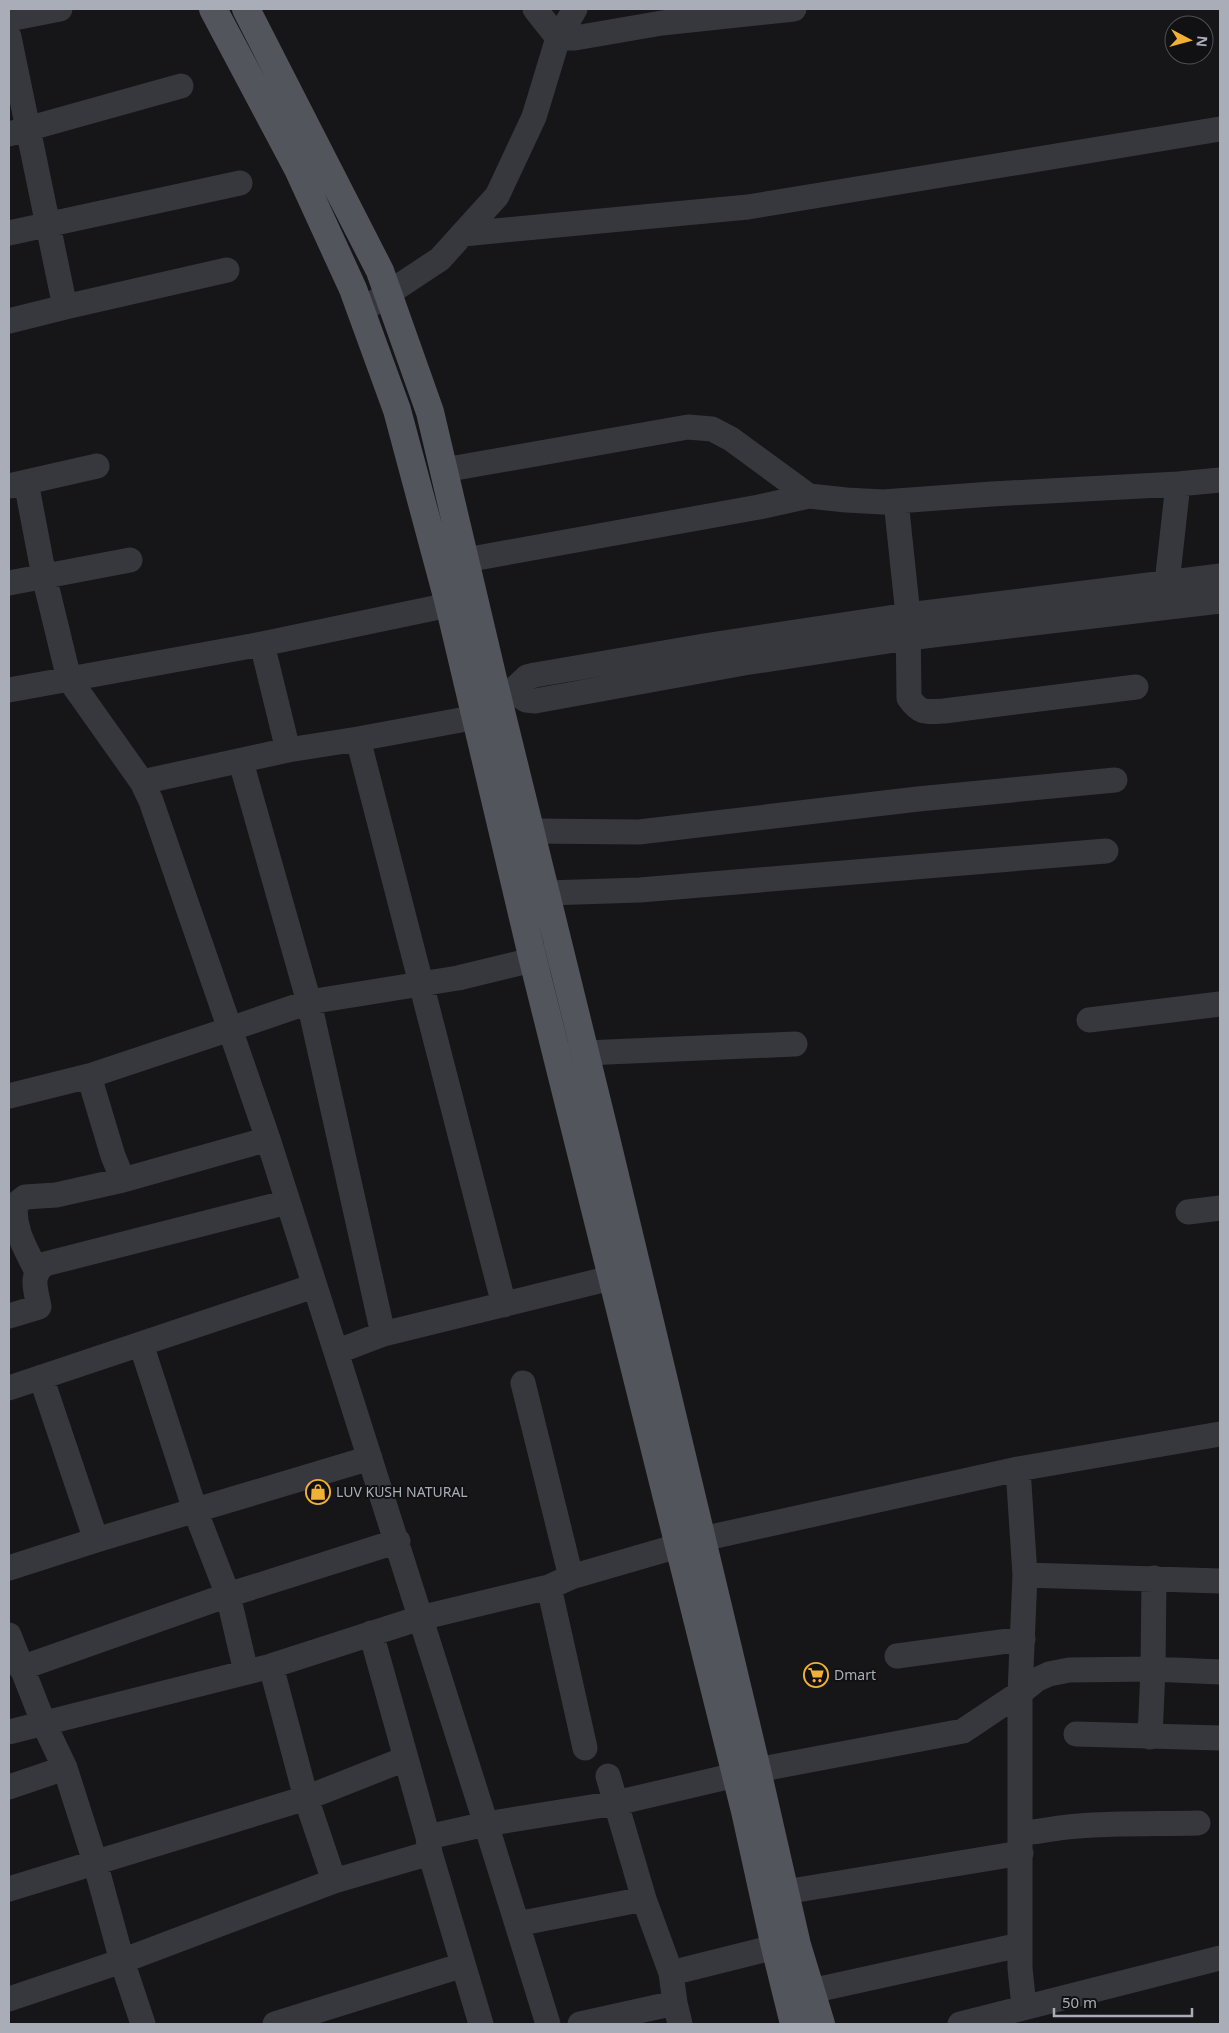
<svg xmlns="http://www.w3.org/2000/svg" width="1229" height="2033" font-family="'Noto Sans',sans-serif">
  <style>
    .lines { fill: none; stroke-linecap: round; stroke-linejoin: round }
    .minor { stroke: #37383d; stroke-width: 25 }
    .major { stroke: #53555c; stroke-width: 28 }
    .labels { text-anchor: middle; stroke-width: 4; stroke-linejoin: round; paint-order: stroke }
    .poi-label { font-size: 14px; fill: #a8adb8; stroke: #111113; text-anchor: start }
  </style>
  <rect width="100%" height="100%" fill="#161618"/>
  <g class="lines">
    <!-- minor -->
    <path class="minor" d="M535,9L558,38H575L662,23L794,9
      M9,19L60,9
      M9,37L65,307L9,321
      M9,134L181,86
      M9,233L240,183
      M463,234L748,207L1220,129
      M65,307L227,270
      M360,312L440,259L497,196L534,117L558,38L575,9
      M444,470L688,427L712,429L731,439L809,496
      M9,486L97,466
      M896,501L908,615L909,698C920,714 926,712 944,711L1136,687
      M466,560L759,507L809,496L846,500L883,502L992,494L1178,484L1220,480
      M9,583L130,560
      M1167,583L1178,484
      M262,644L288,750
      M9,690L262,644L468,601
      M512,691L526,700L535,701L744,663L908,638L1220,601
      M477,699L512,691L527,677L535,675L704,646L908,615L1220,576
      M358,739L504,1305
      M241,762L309,1002L383,1334L631,1273
      M142,782L288,750L358,739L477,717
      M531,831L639,832L918,799L1115,780
      M546,893L640,890L1106,851
      M1089,1020L1220,1004
      M565,1056L585,1053L795,1044
      M89,1076L113,1156L123,1180
      M9,1096L89,1076L230,1029L151,801L142,782L69,679L44,576L26,482
      M1188,1212L1220,1208
      M36,1270C25,1247 14,1231 15,1205L25,1197L56,1195L123,1180L268,1139
      M9,1316L39,1307C36,1289 29,1276 45,1264L288,1202
      M141,1344L195,1510L228,1595L246,1672
      M336,1352L268,1139L230,1029L309,1002L458,978L553,955
      M41,1377L96,1540
      M523,1383L571,1577
      M9,1388L314,1286
      M1018,1469L1025,1575L1020,1693V1968L1024,2007
      M9,1568L96,1540L370,1458
      M1025,1575L1220,1581
      M549,1587L585,1748
      M371,1633L428,1837
      M9,1635L44,1724L65,1768L95,1862L122,1961L143,2024
      M897,1656L1023,1639
      M271,1666L306,1798L334,1881
      M21,1668L228,1595L398,1541
      M9,1732L271,1666L420,1618L549,1587L571,1577L702,1539L1018,1469L1220,1434
      M1076,1734L1220,1738
      M1150,1737L1153,1669L1154,1578
      M608,1776L644,1899L671,1973L675,2003L680,2024
      M9,1787L65,1768
      M1021,1833C1040,1832 1059,1827 1078,1826C1118,1823 1159,1824 1198,1823
      M430,1853L481,2024
      M9,1889L306,1798L405,1759
      M785,1892L1021,1853
      M517,1924L644,1899
      M671,1973L775,1947
      M811,1991L1020,1945
      M9,1999L122,1961L334,1881L430,1853L428,1837L486,1824L336,1352L383,1334
      M275,2024L463,1965
      M548,2024L486,1824L616,1803L757,1770L963,1731L1020,1693L1036,1680L1049,1674L1069,1670L1153,1669L1220,1672
      M580,2024L675,2003
      M960,2024L1220,1958"/>
    <!-- major -->
    <path class="major" d="M213,9L298,169L353,289L397,410L449,604L533,960L745,1811L775,1947L794,2024
      M246,9L380,271L430,412L493,679L606,1138L757,1770L797,1945L821,2024"/>
  </g>
  <!-- icons -->
  <defs>
    <symbol id="shop-ring" viewBox="-11 -11 22 22"><circle r="9.5" fill="#111113" stroke="#f2b134" stroke-width="1.5"/><path d="M-5-2.5h2.3a2.7 3.5 0 0 1 5.4 0H5L5.5 6h-11ZM-1.5-2.5h3a1.5 2.3 0 0 0-3 0Z" fill="#f2b134"/></symbol>
    <symbol id="supermarket-ring" viewBox="-11 -11 22 22"><circle r="9.5" fill="#111113" stroke="#f2b134" stroke-width="1.5"/><path d="M-6-5.5h2.5l.6 2H6L4.5 2H-2.5L-4.4-4H-6ZM-1.5 3.2a1.3 1.3 0 1 0 .1 0ZM3 3.2a1.3 1.3 0 1 0 .1 0Z" fill="#f2b134"/></symbol>
  </defs>
  <g fill-rule="evenodd">
    <use href="#shop-ring" x="304" y="1478" width="28" height="28"/>
    <use href="#supermarket-ring" x="802" y="1661" width="28" height="28"/>
  </g>
  <g class="labels">
    <!-- poi labels -->
    <g class="poi-label">
      <text x="336" y="1497">LUV KUSH NATURAL</text>
      <text x="834" y="1680">Dmart</text>
    </g>
  </g>
  <!-- border -->
  <rect width="1229" height="2033" fill="none" stroke="#a8adb8" stroke-width="20"/>
  <!-- north arrow -->
  <g transform="translate(1189 40) rotate(96)"><circle r="24" fill="#111113" stroke="#4d4f55"/>
  <path d="M0-4L9 19L0 12L-9 19Z" fill="#f2b134"/>
  <text y="-8" font-size="14" font-weight="bold" text-anchor="middle" fill="#a8adb8">N</text>
  </g>
  <!-- scale -->
  <path d="M1054 2008v8h138v-8" fill="none" stroke="#a8adb8" stroke-width="2.5"/>
  <text x="1062" y="2008" font-size="15" fill="#a8adb8" stroke="#111113" stroke-width="4" paint-order="stroke">50 m</text>
</svg>
